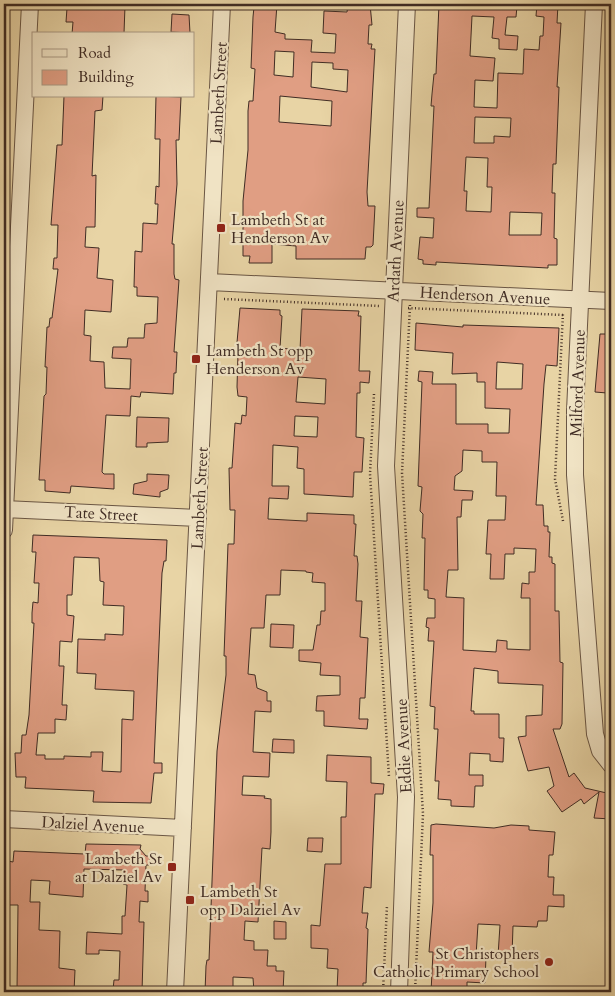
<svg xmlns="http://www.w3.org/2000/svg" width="615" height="996" font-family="Cardo,serif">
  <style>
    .building { fill: #e09e83; stroke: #402c24; fill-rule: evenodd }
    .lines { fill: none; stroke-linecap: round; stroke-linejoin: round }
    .minor-casing { stroke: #6a5644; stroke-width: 18 }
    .path { stroke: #402c24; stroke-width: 2.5; stroke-dasharray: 1 2.5; stroke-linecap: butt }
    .minor { stroke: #f0e3c4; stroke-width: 16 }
    .poi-dot { fill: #8f2418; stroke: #f0e3c4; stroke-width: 2 }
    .labels { text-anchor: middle; stroke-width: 4.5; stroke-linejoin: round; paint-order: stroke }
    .street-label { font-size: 16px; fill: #402c24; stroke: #f0e3c4 }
    .poi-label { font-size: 16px; fill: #402c24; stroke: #f0e3c4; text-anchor: start }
  </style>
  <rect width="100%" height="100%" fill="#e8d4a5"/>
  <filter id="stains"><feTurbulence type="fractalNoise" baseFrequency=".004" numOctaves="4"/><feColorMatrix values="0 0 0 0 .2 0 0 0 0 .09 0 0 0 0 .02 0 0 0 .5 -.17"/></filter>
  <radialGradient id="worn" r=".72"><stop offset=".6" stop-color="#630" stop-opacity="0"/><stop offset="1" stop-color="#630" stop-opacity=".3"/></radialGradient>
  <!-- building -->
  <path class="building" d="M257,4H277L275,32L285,34V39L312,40L311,52L335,53L336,34L323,33L324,11L347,12L348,4H370L372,25H369L368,44H372L371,49H375L367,192L368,206H375L373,245L371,247H366L365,259H296V246L272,244V263H249L250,256H243V201L248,150V111L249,101H253L255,69L251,68L253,17L254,7H257ZM275,51L294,52L293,77L274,75ZM312,62L333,63V69L348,70L347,92L311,87ZM280,96L332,101L331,126L279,122Z
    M439,4H516L517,6L516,17H507L505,35L518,36L517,50L499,49V39L492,38L494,17L472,16L470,56L495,58L493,81L475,80L474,107L497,108L498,73L523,74L524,49L539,50L540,36H543L544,17L536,16L537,4H558L557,23H561L557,87H559L556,164H553L552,193H555L554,238L557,239V265H548V268L436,262V265L423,264V260L418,259L420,237L433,238L434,218L417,217V208H429L434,106H431L432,94L434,74H436ZM475,117L511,118L510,137L494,136V143H474ZM466,157L488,158L487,187H492L491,212L466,211L467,191H464ZM510,212L542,213L541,235H509Z
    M73,5L125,6L124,33L72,34L73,22H66L67,8H73Z
    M172,14L189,15L190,33L171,32Z
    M64,96H103L102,110L95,111L92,176L96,175L95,227H86L85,247L99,248L97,278L113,280L111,312L85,310L84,335L91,336L90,361L104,362L105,388L130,389L131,359L112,358L113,347H127L128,338H144L145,324L157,323L158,297L137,296V287H134L135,251L142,252L143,223L157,224L158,204H155L156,186L159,187L160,139H155V136L156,96L181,97L179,140H176L177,184L172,244H174V274L175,279L179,280L174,352H177L176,373H174L173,394L141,392L140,397L131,396L130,416L106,415L102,472L104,474H114V489L71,486L70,493L45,491V480H39L44,396L46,394L47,367H45L47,327H49L50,318H52L58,269H53L54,258H57L58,225H51L57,145H62Z
    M240,308L280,310V315L282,316L280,348L300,350L302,309L359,311L358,316H361L359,371H370L369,383L360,382V393H357L356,437L364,438L362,472H354L353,497L304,494V469L297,468L298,447L273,445L272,486H289L288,499L269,498L268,519L305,521H307V513L354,515V524H356L354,556H357L358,564L356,601H362L360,637L368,638L365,698H360L359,719H368L367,729L324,726V711H316L317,696L340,695V676L320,675L321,663L299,661V650H313L317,625H320L321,611H325V583L312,582L313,573L306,572V571L281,570L280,595H266L264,628H251L248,674L255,675L257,688L267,692V701H271V712L255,711L253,752L270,753L269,777L243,776L242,795L265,796L264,798L271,799V832L270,849L262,848L258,922L245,921L244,940L254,941V950H268L267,966H276V971H284L283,992H254L253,978L233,977V992H205L206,966L207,960H209L217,751L226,675V656H224L228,544H234L235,510H230L229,468H232L235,423L241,424L242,415L246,416L247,397L238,396L237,387L238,354H236ZM298,377L326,379L325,404L296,402ZM295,416L318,417L317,437L294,436Z
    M416,323L463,327V325L559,328L557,366L546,365L544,384L536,505H543L544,526H548V532H550L549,557H552V563L555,564V611H559L560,662L563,663L562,724L560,729H553L569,777L574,773L585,788L611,794V819L594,818L599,792L584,804L581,799L562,812L547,791L554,786L549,767L528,771L518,737L526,736V716L542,715L543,685L498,683V671L474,668L471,711H474V714H499V738H504L503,762L490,761V754L470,753L469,775H483V786H475L474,807L451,806V800L438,799L439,781H435L438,729H434L435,707L430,706L434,641H428L429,628L426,627L427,618H435V599L428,598V590H424L425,538H422L423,514L420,511L422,487L418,486L422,382L418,381L419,371L433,372L432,384H456V424H488V433H509L510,409L485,408V382H477V373L452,374L453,353L415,350ZM497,362L523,364L522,389H496ZM463,450L482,451V462H497L496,496H506L505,520H488L486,554H491L490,579H504L505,554H514V548L536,549L535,572H529V584L522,583L521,598H530V650L507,649V641L497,640L496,652L463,650L464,598L446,597L448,570H458L457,517H461L462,500H472L473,491L454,490L455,476L462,471Z
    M600,334H611V366H609L607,393L595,392Z
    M137,417L169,418L168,442L147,443V447H136Z
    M147,474L169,475L168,489L160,492V497L133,494L134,484L147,481Z
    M33,535L167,540L166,561H164L162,573L154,763H162V773H154L151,803L93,802L94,791L25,788L26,777H16L15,753H21L22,735H26L29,715L34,623H32V613L33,602L38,603L39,583H34L36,552H32ZM74,557L99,558L100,581L104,582L103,605L124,606L123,635L105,634V640L78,639L77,673L96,674L95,689L134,691L133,720L122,719L121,772L102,771L103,752H91V757L64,756V759H45V755H36L38,733H55V719L66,720L67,705H62L64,666H59L60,641L72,642L74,616L67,615V595H72Z
    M271,624L294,625L293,648L270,647Z
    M273,739L294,740V753L272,752Z
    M327,755L371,757V783L384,784L383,794H375L371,888L364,887L362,913H368L366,928L368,929L366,983H363V992L337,990L338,969L327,968L328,949L311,948V925L320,926L325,864H341V817H346L347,782L326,781Z
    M436,824L494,828L511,825L529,826V830L555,832L553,855H549L548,877H554L553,895H564V907L548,906L547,921H538L537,927L513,926L512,956H498L500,925L478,924L476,956H486L485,983L467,982V992H431L433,952H429L433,903V855H430L431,825Z
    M308,838H323L322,852L307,851Z
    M86,844L141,845L140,849L146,856H150L149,865H146L145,891H148V902L140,901L139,922H144L142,992H116V990H113L114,980H119L120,951L99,950V954H86L87,932L122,934V916H125L127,885L123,884L124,870L84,869L83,897L49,894L50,881L31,880L30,902H40L39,930L60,931L59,968L75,970L74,992L17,990L18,905H8V861L13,862L14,851L85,854Z
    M274,921L286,922V939H274Z"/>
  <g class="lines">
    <defs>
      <path id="minor" d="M594,4L575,411V475L595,734L600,751L611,765
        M209,282L611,301
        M4,509L198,518
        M4,530L30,4
        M4,819L183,828
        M175,992L222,4
        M399,992L406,797L386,466L407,4"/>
    </defs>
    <!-- minor casing -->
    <use href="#minor" class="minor-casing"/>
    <!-- path -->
    <path class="path" d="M224,299L380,306
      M410,305L402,473L423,814L415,992
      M408,308L563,315
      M374,394L370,474L389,777
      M563,521L555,479L563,312
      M383,992L387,905"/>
    <!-- minor -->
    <use href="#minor" class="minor"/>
  </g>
  <!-- markers -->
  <g class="poi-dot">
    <rect x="216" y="223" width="10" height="10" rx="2.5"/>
    <rect x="191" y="354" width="10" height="10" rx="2.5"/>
    <rect x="167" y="862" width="10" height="10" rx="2.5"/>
    <rect x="185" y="895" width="10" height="10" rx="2.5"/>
    <circle cx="549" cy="962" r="5"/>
  </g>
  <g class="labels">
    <!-- street labels -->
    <g class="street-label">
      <text transform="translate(218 93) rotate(-87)" y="6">Lambeth Street</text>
      <text transform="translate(395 251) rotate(-87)" y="6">Ardath Avenue</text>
      <text transform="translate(485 295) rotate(3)" y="6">Henderson Avenue</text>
      <text transform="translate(577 383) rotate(-88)" y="6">Milford Avenue</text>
      <text transform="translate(199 498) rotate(-87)" y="6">Lambeth Street</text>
      <text transform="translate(101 513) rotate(3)" y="6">Tate Street</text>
      <text transform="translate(403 746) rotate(-93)" y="6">Eddie Avenue</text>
      <text transform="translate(93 824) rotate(3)" y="6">Dalziel Avenue</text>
    </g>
    <!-- poi labels -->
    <g class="poi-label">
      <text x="231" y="225">Lambeth St at<tspan x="231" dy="18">Henderson Av</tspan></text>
      <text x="206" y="356">Lambeth St opp<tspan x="206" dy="18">Henderson Av</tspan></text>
      <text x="162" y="864" text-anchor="end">Lambeth St<tspan x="162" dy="18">at Dalziel Av</tspan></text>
      <text x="200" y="897">Lambeth St<tspan x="200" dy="18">opp Dalziel Av</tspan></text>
      <text x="539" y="959" text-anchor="end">St Christophers<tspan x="539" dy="18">Catholic Primary School</tspan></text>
    </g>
  </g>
  <!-- margin -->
  <rect width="615" height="996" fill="none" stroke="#e8d4a5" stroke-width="20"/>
  <rect x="5" y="5" width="605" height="986" fill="none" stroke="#402c24" stroke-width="2.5"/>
  <rect x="10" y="10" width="595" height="976" fill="none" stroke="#402c24"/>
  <!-- legend -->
  <rect x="32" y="32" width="162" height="65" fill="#f0e3c4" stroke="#aa9a84"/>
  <rect x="42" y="49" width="25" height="8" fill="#f0e3c4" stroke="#aa9a84"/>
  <text x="78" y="58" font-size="15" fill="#402c24">Road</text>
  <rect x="42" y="70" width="25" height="15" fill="#e09e83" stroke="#aa9a84"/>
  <text x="78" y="82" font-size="15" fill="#402c24">Building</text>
  <rect width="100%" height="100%" filter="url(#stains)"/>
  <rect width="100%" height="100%" fill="url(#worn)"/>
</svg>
